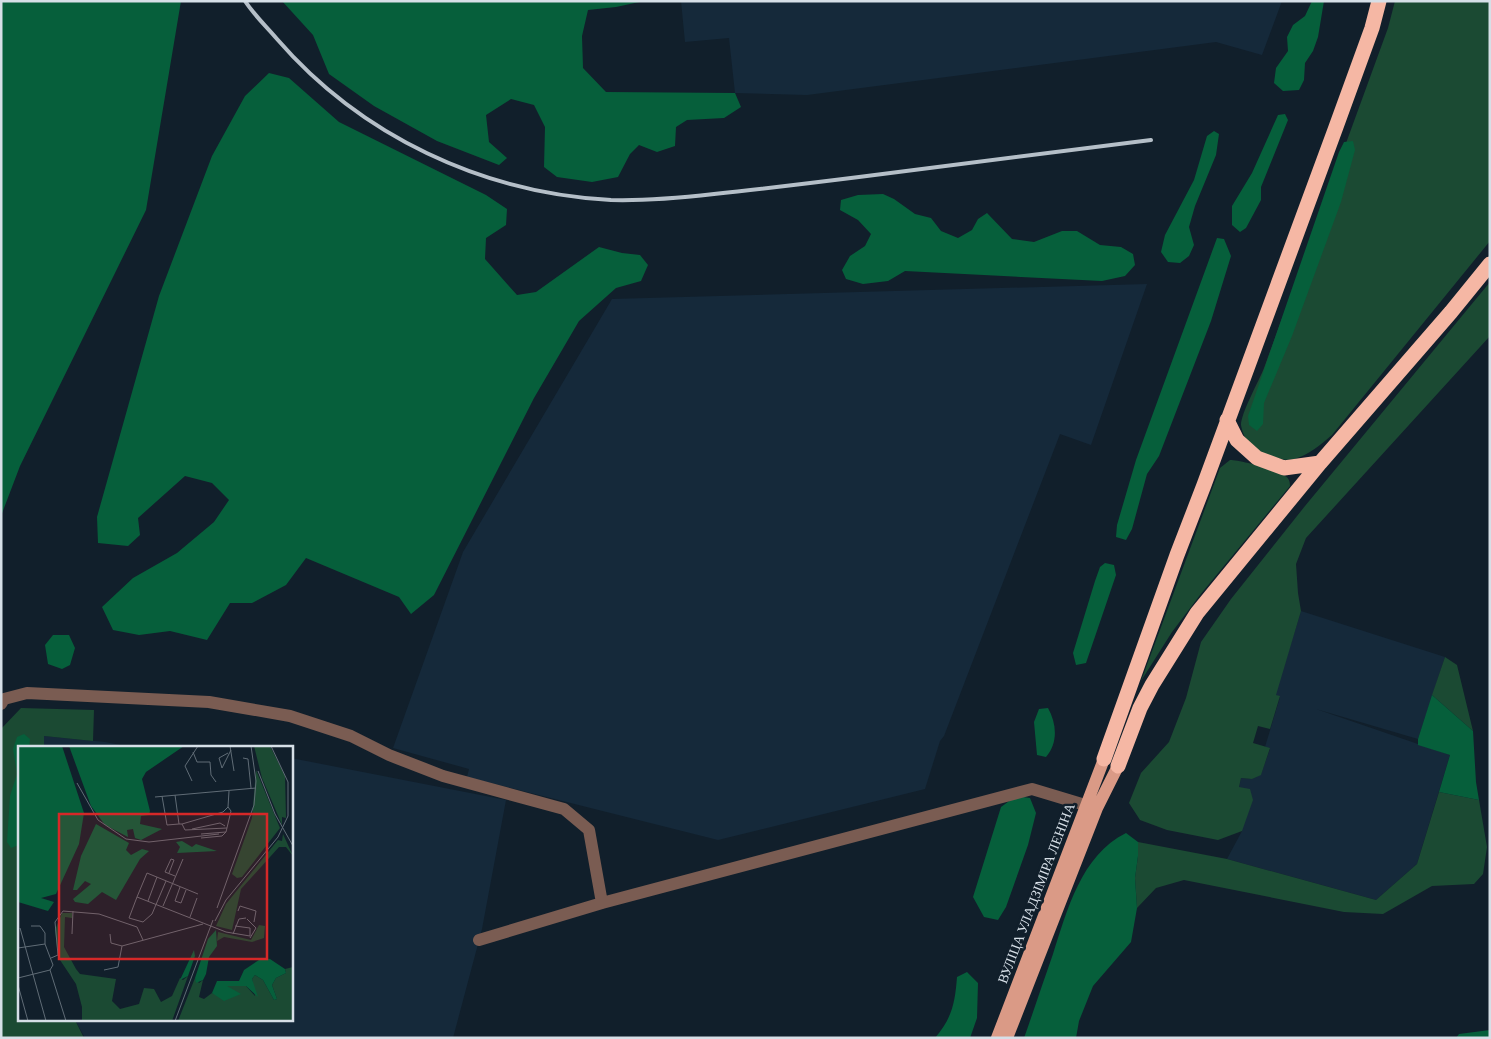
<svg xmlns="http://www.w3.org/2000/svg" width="1491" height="1039" font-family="'Crimson Pro',serif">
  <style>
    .built { fill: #15293a }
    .green { fill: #1b4a33 }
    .forest { fill: #065f3b }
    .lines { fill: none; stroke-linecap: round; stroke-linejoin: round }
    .street { stroke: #7a5c52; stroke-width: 12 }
    .primary { stroke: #da9a86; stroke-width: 12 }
    .highway { stroke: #f5b7a4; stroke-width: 15 }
    .rail { stroke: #b5bfc8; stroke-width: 4 }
    .labels { text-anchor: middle; stroke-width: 5; stroke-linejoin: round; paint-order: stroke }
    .street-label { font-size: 14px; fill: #d6dfe7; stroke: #111f2b }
    .inset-road { fill: none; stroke: #606c76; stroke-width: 1 }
    .view { fill: #d62828; fill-opacity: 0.15; stroke: #d62828; stroke-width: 2.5 }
    .inset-edge { fill: none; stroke: #d6dfe7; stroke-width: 2.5 }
  </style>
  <rect width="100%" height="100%" fill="#111f2b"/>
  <!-- built -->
  <path class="built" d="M681,1H1282L1262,55L1216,42L807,95L735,93L729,38L685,42Z
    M1147,284L1091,445L1060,434L944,736L940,741L925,789L718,840L467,777L469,769L393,748L463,552L612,299Z
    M1301,611L1445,657L1418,739L1316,709L1450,755L1417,864L1376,900L1227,859L1242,831L1239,787L1241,778L1252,779L1261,774L1270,749L1265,747L1280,697L1275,695Z
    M44,736L105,742L136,748H44Z
    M291,758L506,800L482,929L453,1038H85L75,1020H291Z"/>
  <!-- green -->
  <path class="green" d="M1395,1H1490V241L1332,435C1320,445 1309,455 1294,459C1284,462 1261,455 1253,449C1248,444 1242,433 1241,425C1241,413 1259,381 1264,368L1388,28Z
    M1490,282V336L1306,538L1296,564L1298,593L1301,611L1276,695L1280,696L1270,729L1258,726L1253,743L1270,748L1261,775L1252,779L1241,778L1239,787L1250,789L1253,800L1242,831L1218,840L1167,830L1140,820L1129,803L1141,773L1169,742L1186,698L1201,642L1231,599L1305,506Z
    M1230,460C1240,460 1278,470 1285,476C1289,478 1290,482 1290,486L1200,595L1172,632L1141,681L1220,468Z
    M1445,657L1457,665L1473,731L1432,695Z
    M21,708L94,710L93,741L44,736V748H19V1020H75L84,1038H1V729Z
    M1439,792L1479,800L1487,847L1483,874L1474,884L1432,886L1383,914L1344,912L1184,880L1156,888L1137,908L1135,878L1138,856V842L1227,859L1376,900L1417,864Z"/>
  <!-- forest -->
  <path class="forest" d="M1,1H181L146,210L20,466L1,516Z
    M282,1H644L616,7L588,10L582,36L583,68L606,92L735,93L741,107L724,118L687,120L676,127L675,146L657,152L639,145L630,154L618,177L592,182L557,177L544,167L545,127L534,105L511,99L486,115L489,142L507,158L499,165L437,141L374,106L329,74L313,35Z
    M1312,1H1324L1318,37L1313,51L1305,63L1304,80L1299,90L1283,91L1274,83L1276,68L1288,51L1287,37L1293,25L1305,16Z
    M269,73L289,78L339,122L486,195L507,209L506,225L486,238L485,259L517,295L536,292L599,247L622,253L640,255L648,265L641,281L616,288L579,321L534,398L434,595L411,614L399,597L306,558L286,585L252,603H230L207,640L170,631L139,635L113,630L102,607L133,578L177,553L214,522L229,500L212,483L185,476L138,518L140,535L128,546L98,543L97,517L159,296L212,156L245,96Z
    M1285,114L1288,120L1261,187V200L1246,228L1240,232L1232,225V206L1252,173L1278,115Z
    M1214,131L1219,134L1216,155L1195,206L1189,227L1194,245L1189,256L1180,263L1168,262L1161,252L1165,235L1194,180L1207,136Z
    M1353,141L1355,150L1341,202L1292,336L1264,403L1263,424L1257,431L1249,425L1248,416L1339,152L1344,142Z
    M883,194L894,199L915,214L931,218L941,231L958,238L972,230L978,219L987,213L1012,239L1034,242L1062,231H1077L1100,245L1121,247L1133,254L1135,265L1125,276L1102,281L905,271L888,281L863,284L846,279L842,270L850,256L865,246L871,234L858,220L840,210L841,200L858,195Z
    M1217,238L1224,239L1231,256L1211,321L1159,456L1147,474L1132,529L1126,540L1116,537L1117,525L1136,460Z
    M1105,563L1114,565L1116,575L1086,663L1076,665L1073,653L1095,581L1100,567Z
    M53,635H69L75,648L70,665L62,669L48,664L45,645Z
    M1432,695L1473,731L1476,782L1479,800L1439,792L1450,755L1418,745V739Z
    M1048,708C1057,724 1058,743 1046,757L1037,755L1034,722L1039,709Z
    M24,734L30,739L29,748H19V845L11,848L7,842L10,796L17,774L13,749L17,737Z
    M1016,796L1030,798L1036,813L1028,845L1006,907L998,920L984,917L973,897L1001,807Z
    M1126,833L1138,842V856L1135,878L1137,908L1131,942L1093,986L1079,1021L1076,1038H1024C1034,1010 1043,982 1053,954C1067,911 1081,855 1126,833Z
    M967,972L978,983L977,1018L970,1038H935C952,1018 955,1003 957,977Z
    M1490,1030V1038H1456L1459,1034Z"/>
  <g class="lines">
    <!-- street -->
    <path class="street" d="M1,704L4,699L27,693L209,702L290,716L351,736L389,755L443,776L564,809L589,830L602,903
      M479,940L602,903L1032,789L1095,808"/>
    <!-- primary -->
    <path class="primary" d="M997,1038L1104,759
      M1007,1038L1097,808L1118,766"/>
    <!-- highway -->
    <path class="highway" d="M1227,420L1237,440L1257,458L1284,468L1320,463
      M1104,759L1177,555L1204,485L1336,127L1372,28L1379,1
      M1118,766L1140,708L1152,685L1197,613L1320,463L1451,312L1490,264"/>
    <!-- rail -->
    <path class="rail" d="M245,1C254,15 266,26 277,39C361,136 482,193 611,200C646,201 679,198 714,194C762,189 811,183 859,177C957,165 1054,152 1151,140"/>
  </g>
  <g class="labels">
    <!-- street labels -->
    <g class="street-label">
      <text transform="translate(1036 893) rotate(-69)" y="5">ВУЛІЦА УЛАДЗІМІРА ЛЕНІНА</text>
    </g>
  </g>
  <!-- overview -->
  <g transform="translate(18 746)">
    <rect width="275" height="275" fill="#111f2b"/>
    <path d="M236,0H252L267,30L268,72L264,71V79L244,32ZM238,24L262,82L224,131L219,132L214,128L234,72ZM265,88L275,110L268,101H261L223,143L214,184L198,180L208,158L260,94L264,95ZM44,167H54V172L47,171L46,201L58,223L62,228L98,233L94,255L102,263L121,258L126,242L136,243L143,256L154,250L162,232L165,234L170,230L154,275H64V261L58,238L40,211L37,184ZM241,179L247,180L246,192L234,196L206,191L199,195L200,186L233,194ZM275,221V275H160L177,232L181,237L185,234L181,251L186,253L194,247L201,249L209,240H228L237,250L234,233L237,229L245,234L256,254L259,253L254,239L258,232L268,227L267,223Z" fill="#1b4a33"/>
    <path d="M0,0H44L66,67L61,98L38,148L23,152L36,156L30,165L0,156ZM51,0H166L128,26L124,33L132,65L131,69L123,70L122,78L144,83L123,94L117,92L115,83L109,84L110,91L87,79L73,60ZM78,78L111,97L108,104L113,109L124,103L131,105L122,113L98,154L84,146L70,158L57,156L55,153L73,138L67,135L59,144H55L63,110ZM164,95L174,101L178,98L199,105L159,107L162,101L158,96ZM198,184L199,200L191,211L188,228L185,234L178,237L177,232L190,193ZM176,204L177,210L170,230L162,234ZM244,212L252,213L267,223L268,227L258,232L254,239L259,253L256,254L245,234L237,229L234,233L240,251L228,240H209L223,248L206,255L194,247L199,235H221L226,224Z" fill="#065f3b"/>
    <path class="inset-road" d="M212,0L216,25M175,6L179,16H192L193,29L198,36M210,7L201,12L204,22L213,4M225,12L230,13L233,42M240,25L257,68L275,100M174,35L167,20L180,0M59,37L80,74L108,93L131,96L201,88M157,49L161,78H164L205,66L210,61L211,45M144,50L149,79L161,78M137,51L238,42M164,78L167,84L209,82M174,83L202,77L207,80M183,88L208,86L213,65L210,61M183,92L204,90L208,86M151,127L156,114L153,113L147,126L157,130M162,141L157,155L163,157L168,144M180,148L129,127L119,151L208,186L232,190V182L217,180M119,151L111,172L125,176L134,168L148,135M130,155L139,131M145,160L165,113M199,162L236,59L238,35L233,0M220,165L222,160L238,165L236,176M172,171L179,152M229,173L238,182L232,192M197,175L208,154L260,91L270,70V36L253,0M13,180H22L27,187V198L35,219L32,224L48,275M2,182L28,275M54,188L55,165M92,188L93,197L104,200M215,188L221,173L228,172M0,202L27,198M33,212L40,209L37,176L45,165L81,168L119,181L125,194M86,224L100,221L104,200L185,178M0,232L32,224M0,239L10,275M157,275L195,174"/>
    <path class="view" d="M41,68H249V213H41Z"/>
    <rect width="275" height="275" class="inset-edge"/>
  </g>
  <!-- border -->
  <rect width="1491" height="1039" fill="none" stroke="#d6dfe7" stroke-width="5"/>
</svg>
